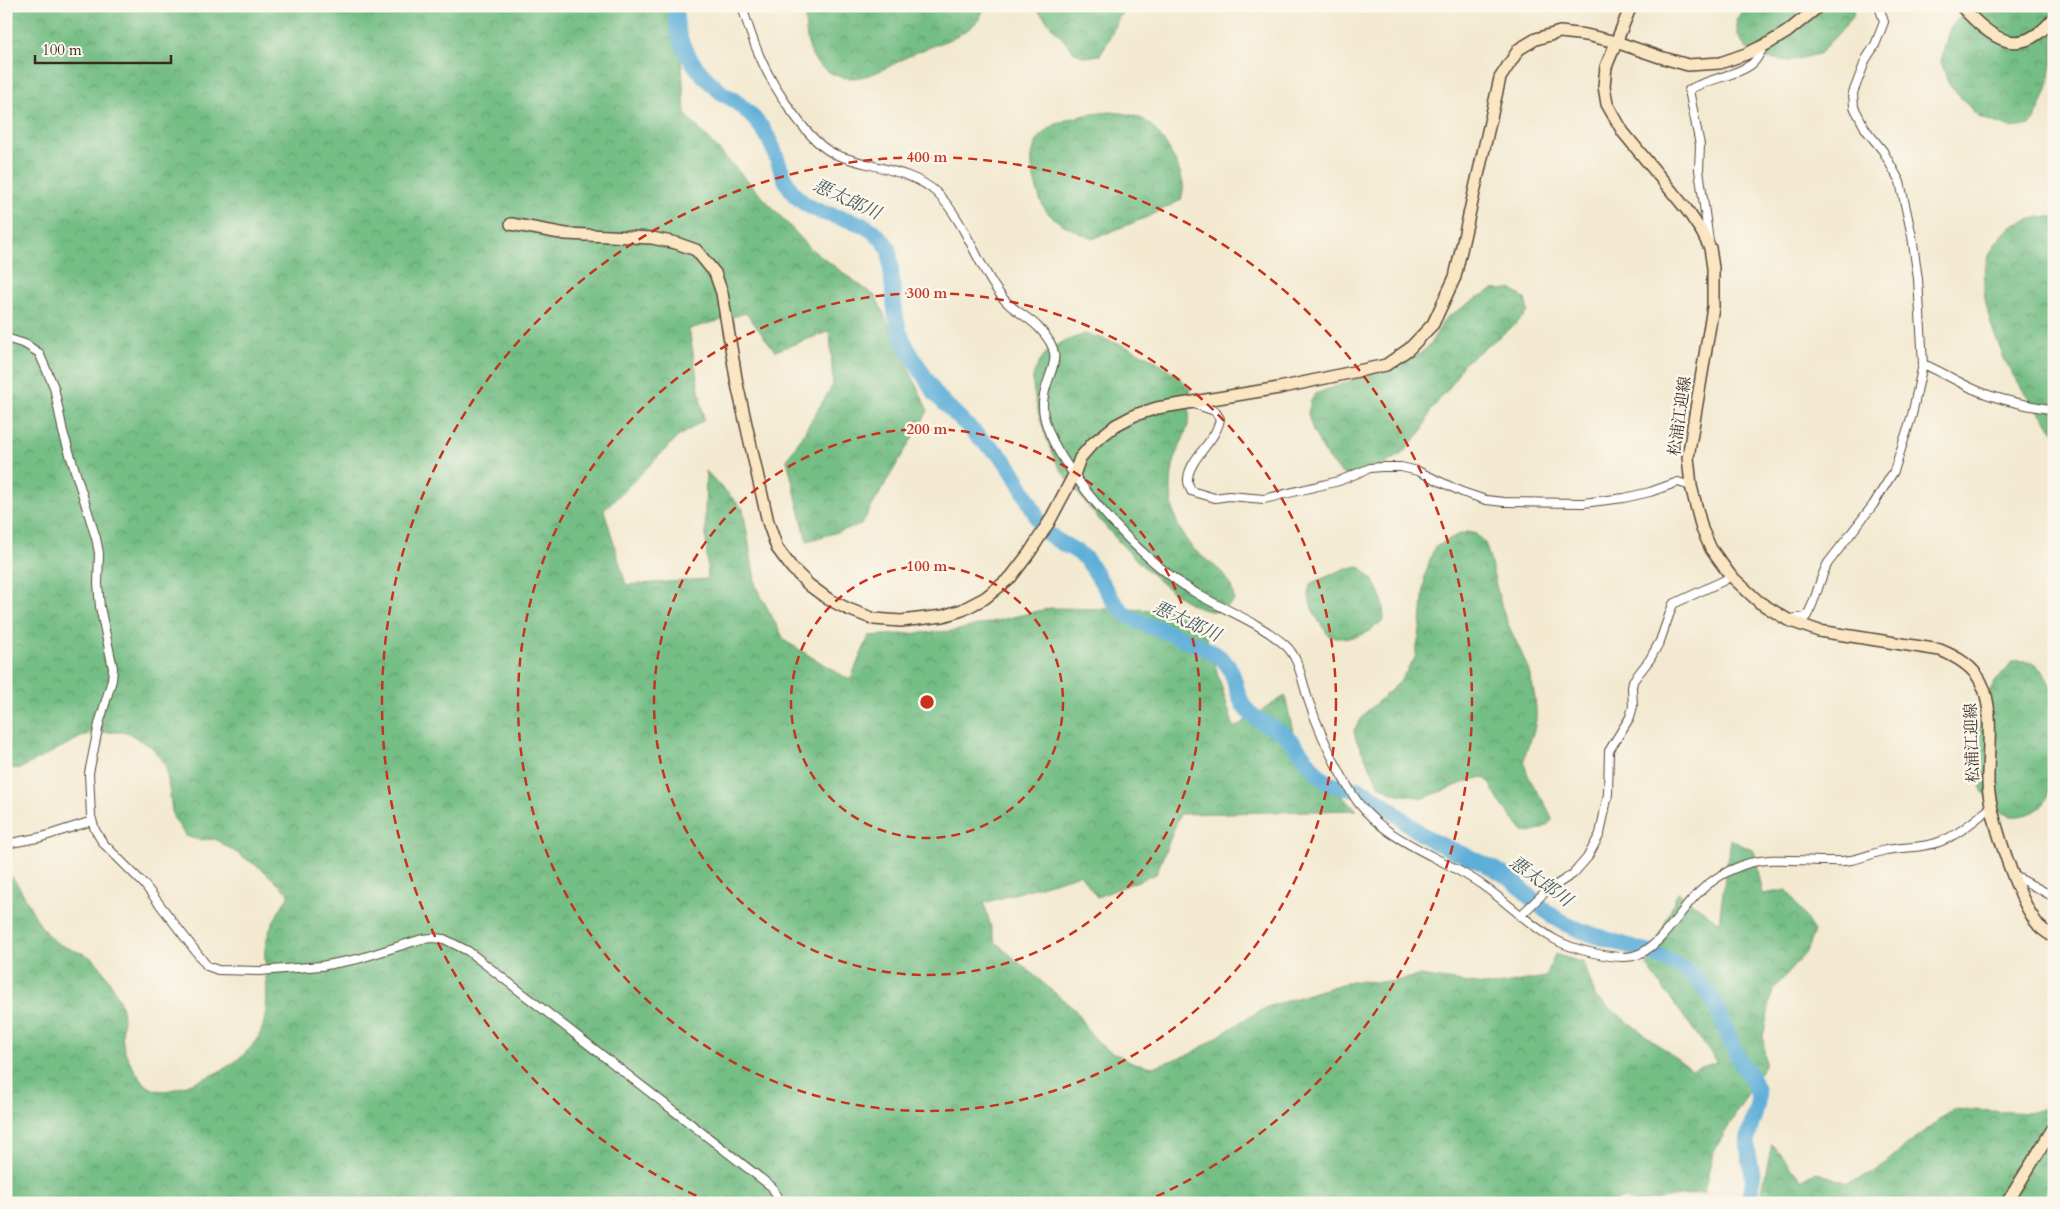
<svg xmlns="http://www.w3.org/2000/svg" width="2060" height="1209" font-family="Cardo,'Noto Serif JP',serif">
  <style>
    .forest { fill: url(#forest-crowns); stroke: #587452 }
    .lines { fill: none; stroke-linecap: round; stroke-linejoin: round }
    .river { stroke: #5daed8; stroke-width: 16 }
    .street-casing { stroke: #574739; stroke-width: 10 }
    .secondary-casing { stroke: #574739; stroke-width: 14 }
    .street { stroke: #fff; stroke-width: 8 }
    .secondary { stroke: #fbe6c4; stroke-width: 11 }
    .ring { fill: none; stroke: #c8321e; stroke-width: 2.5; stroke-dasharray: 9 6 }
    .labels { text-anchor: middle; stroke-width: 5; stroke-linejoin: round; paint-order: stroke }
    .street-label { font-size: 16px; fill: #3b2a1e; stroke: #fbf7ec }
    .water-label { font-size: 18px; font-style: italic; fill: #47585f; stroke: #fbf7ec }
    .centre { fill: #c8321e; stroke: #fbf7ec; stroke-width: 2.5 }
    .ring-label { font-size: 15px; text-anchor: middle; font-weight: bold; fill: #c8321e; stroke: #fbf7ec; stroke-width: 5; stroke-linejoin: round; paint-order: stroke }
  </style>
  <defs>
    <pattern id="forest-crowns" width="20" height="18" patternUnits="userSpaceOnUse" patternTransform="scale(1.25)"><rect width="20" height="18" fill="#75be85"/><path d="M2 6a3 3 0 1 1 6 0M12 15a3 3 0 1 1 6 0" fill="none" stroke="#619b6c"/></pattern>
  </defs>
  <rect width="100%" height="100%" fill="#fbf7ec"/>
  <filter id="ink" filterUnits="userSpaceOnUse"><feTurbulence type="fractalNoise" baseFrequency=".02" numOctaves="2"/><feDisplacementMap in="SourceGraphic" scale="10" xChannelSelector="R" yChannelSelector="G"/><feConvolveMatrix kernelMatrix="1 2 1 2 8 2 1 2 1" color-interpolation-filters="sRGB"/></filter>
  <filter id="wash" filterUnits="userSpaceOnUse"><feTurbulence type="fractalNoise" baseFrequency=".0096" numOctaves="4" result="noise"/><feDisplacementMap in="SourceGraphic" scale="20" xChannelSelector="R" yChannelSelector="G"/><feGaussianBlur stdDeviation="1.12" result="paint"/><feColorMatrix in="noise" values="0 0 0 0 0 0 0 0 0 0 0 0 0 0 0 0 0 1.4 0 .05"/><feComposite in="paint" operator="in"/></filter>
  <g filter="url(#wash)">
    <rect width="100%" height="100%" fill="#f3e9d0"/>
    <!-- forest -->
    <path class="forest" d="M6,6H678L685,114L811,249L876,297L928,411L861,525L807,541L787,460L833,385L830,331L775,351L746,313L689,329L704,420L678,437L604,510L626,585L708,579L705,516L706,471L743,509L756,587L785,641L850,680L869,636L954,631L1051,608L1169,610L1204,629L1234,728L1285,696L1298,755L1357,810L1180,814L1156,874L1097,897L1080,874L984,903L995,942L1075,1010L1088,1031L1104,1048L1134,1063L1153,1067L1191,1054L1247,1018L1267,1007L1351,981L1390,982L1419,976L1491,986L1546,977L1555,954L1584,963L1596,998L1692,1070L1717,1062L1647,966L1678,892L1719,923L1730,839L1754,851L1763,894L1787,890L1814,931L1806,952L1773,990L1763,1036L1765,1064L1713,1153L1704,1192L1636,1203L1622,1198L1614,1203H6V871C27,890 32,922 53,940C67,952 88,950 99,965C107,976 116,992 121,1005C125,1018 121,1030 123,1043C124,1051 129,1060 133,1067C149,1097 164,1094 192,1083C216,1075 243,1061 257,1039C268,1023 267,995 266,976C266,967 264,958 265,949C267,929 279,912 289,894L262,869L215,839L199,840L186,836L173,817L166,767L153,748L127,732H91L21,768L6,769Z
      M805,6H983C985,30 935,45 917,52C889,65 855,92 825,69C822,67 818,65 816,62C805,46 805,24 805,6Z
      M1034,6H1126C1115,22 1111,39 1100,55L1085,57L1075,53Z
      M1744,6H1854L1853,17L1819,54L1788,61L1760,57L1746,48L1738,35L1736,21Z
      M1969,6H2052C2055,33 2054,76 2043,100C2040,109 2035,117 2031,125L2011,128L1979,117L1949,85L1941,62L1949,30Z
      M1110,112C1120,113 1134,114 1144,120C1160,130 1181,166 1183,185C1184,189 1182,195 1181,200L1150,216L1092,239C1080,233 1059,224 1049,214C1041,207 1038,192 1035,182C1019,127 1066,116 1110,112Z
      M2039,217H2054V431C2036,408 2016,384 2004,358C1990,325 1972,277 1995,245C2000,237 2008,228 2017,224C2024,221 2032,219 2039,217Z
      M1511,289L1525,299L1528,312L1512,327L1463,364L1452,384L1431,410L1422,431L1401,455L1367,474L1346,475L1341,473L1326,455L1313,431L1308,414L1311,401L1315,394L1417,356L1429,346L1445,319L1477,298L1493,290Z
      M1085,334C1120,342 1167,360 1190,389C1189,399 1190,410 1189,420C1187,433 1179,446 1175,459C1170,475 1170,493 1173,509C1175,521 1183,537 1191,546C1208,566 1232,569 1234,601C1228,607 1219,612 1210,611C1166,604 1082,503 1058,465C1049,451 1031,394 1033,378C1033,375 1035,370 1037,367C1047,345 1063,342 1085,334Z
      M1467,532L1476,534L1485,543C1494,570 1497,598 1508,624C1520,652 1531,667 1535,699C1536,708 1537,717 1535,726C1533,739 1522,752 1525,766C1529,785 1548,803 1552,820C1544,830 1535,833 1523,832L1499,801L1487,779L1479,778L1468,781L1424,798L1393,793L1379,785L1356,739L1354,730L1366,712L1399,683L1415,658L1421,624L1425,575L1434,548L1455,536Z
      M1360,567C1379,583 1383,596 1384,620C1362,637 1357,640 1329,636C1318,620 1305,603 1310,584L1346,568Z
      M2012,662C2021,662 2031,660 2038,667C2045,673 2052,687 2054,697C2057,717 2055,790 2043,805C2038,811 2026,815 2019,816C1999,819 1981,796 1978,778C1975,763 1979,713 1985,699C1992,685 2002,673 2012,662Z
      M2054,1105V1188L2046,1191L2038,1203H1771L1761,1195L1772,1144L1801,1180L1815,1172L1848,1183L1871,1174L1953,1109L2029,1113Z"/>
    <g class="lines">
      <!-- river -->
      <path class="river" d="M676,6C673,42 695,71 722,93C726,96 731,98 735,101C744,108 755,119 762,128C780,151 779,186 804,203C834,224 866,212 889,249L895,312L899,331L907,348L936,395L987,445C1008,456 1023,491 1034,511C1038,520 1042,529 1050,535C1060,544 1074,548 1084,557C1101,575 1109,604 1130,617C1152,629 1211,645 1225,662C1237,675 1235,696 1246,709C1256,722 1273,726 1285,735C1301,748 1309,767 1323,779C1335,789 1354,785 1367,793C1391,807 1409,828 1433,841C1459,854 1489,863 1512,880C1530,895 1544,913 1566,924C1610,946 1668,947 1703,986C1721,1007 1727,1040 1742,1064C1748,1073 1756,1083 1758,1095C1759,1110 1749,1125 1748,1140C1746,1164 1761,1176 1746,1203"/>
    </g>
  </g>
  <g filter="url(#ink)">
    <g class="lines">
      <defs>
        <path id="street" d="M742,6C747,23 753,41 760,57C772,85 809,145 837,155C868,167 913,170 937,193C965,221 976,262 999,293C1009,309 1027,315 1039,328C1070,360 1045,370 1043,403C1042,426 1058,452 1070,469C1102,515 1150,566 1199,595C1227,611 1260,623 1285,645C1300,658 1302,683 1309,702C1320,733 1334,764 1351,792C1380,841 1438,854 1482,885C1507,902 1528,924 1554,939C1571,949 1613,960 1633,956C1659,950 1679,912 1697,894C1709,882 1726,871 1743,865C1769,856 1797,861 1824,861C1832,861 1842,862 1851,860C1863,858 1874,853 1886,850C1903,847 1923,848 1939,842C1959,835 1975,819 1992,807
          M1709,241L1699,170L1700,145L1689,90C1706,79 1740,75 1753,63C1758,58 1761,51 1764,46
          M6,338L25,344L39,353L54,387L63,432L96,538L99,553L98,584L100,607L113,668L112,680L99,724L89,773L91,816L95,830L103,843L144,884L207,966L218,970L260,971L321,966L358,959L422,939L432,938L444,939L468,951L772,1187L780,1203
          M1923,364C1945,373 1965,387 1986,394C2008,402 2031,406 2054,410
          M1194,404L1215,411L1220,419C1216,442 1189,458 1188,479C1187,483 1190,487 1191,491L1215,498L1229,496L1264,499L1339,481L1370,468L1381,467H1401L1418,471L1462,492L1486,500L1504,502L1583,503L1624,498L1650,492L1678,482L1691,486
          M1790,619L1806,617C1817,600 1818,581 1828,563L1873,505L1894,471L1912,415L1923,364L1918,279L1912,236L1900,182L1883,151L1866,130L1854,107L1853,93L1866,59L1875,45L1884,22L1879,6
          M6,844L42,837L92,821
          M2013,875L2054,897
          M1520,916L1545,892L1573,874L1587,858L1600,834L1608,794L1609,751L1630,717L1633,706L1632,688L1633,681L1650,659L1660,641L1673,604L1725,580L1730,575"/>
        <path id="secondary" d="M1631,6L1606,67L1604,86L1607,104L1623,132L1687,210L1702,232L1710,248L1713,268V307L1688,457L1691,486L1702,529L1711,549L1730,575L1759,602L1788,620L1819,631L1940,650C1957,657 1973,666 1981,682C1995,708 1987,755 1988,784C1990,816 2018,901 2039,926C2043,930 2049,934 2054,937
          M1961,6C1992,39 2019,61 2054,18
          M511,224L566,234L652,238L676,243L696,250L715,273L722,293L737,384L768,522L777,548L792,568L809,585L828,599L848,609L874,619L901,621L943,616L962,610L985,598L1011,577L1030,552L1049,522L1074,475L1080,458L1093,443L1116,425L1135,415L1157,408L1279,388L1386,365L1409,349L1433,324L1455,277L1500,78L1519,49L1536,39L1560,32L1586,35L1616,42L1660,57L1688,65L1720,63L1746,54L1769,43L1787,32L1819,6
          M2007,1203L2054,1127"/>
      </defs>
      <!-- street casing -->
      <use href="#street" class="street-casing"/>
      <!-- secondary casing -->
      <use href="#secondary" class="secondary-casing"/>
      <!-- street -->
      <use href="#street" class="street"/>
      <!-- secondary -->
      <use href="#secondary" class="secondary"/>
    </g>
  </g>
  <!-- distance rings -->
  <g class="ring">
    <circle cx="927" cy="702" r="136"/>
    <circle cx="927" cy="702" r="273"/>
    <circle cx="927" cy="702" r="409"/>
    <path d="M710 1202A545 545 0 1 1 1144 1202"/>
  </g>
  <g class="labels">
    <!-- street labels -->
    <g class="street-label">
      <text transform="translate(1679 416) rotate(-82)" y="6">松浦江迎線</text>
      <text transform="translate(1971 743) rotate(-92)" y="6">松浦江迎線</text>
    </g>
    <!-- water labels -->
    <g class="water-label">
      <text transform="translate(847 199) rotate(25)" y="6">悪太郎川</text>
      <text transform="translate(1187 621) rotate(25)" y="6">悪太郎川</text>
      <text transform="translate(1541 881) rotate(36)" y="6">悪太郎川</text>
    </g>
  </g>
  <circle cx="927" cy="702" r="8" class="centre"/>
  <g class="ring-label">
    <text x="927" y="162">400 m</text>
    <text x="927" y="298">300 m</text>
    <text x="927" y="434">200 m</text>
    <text x="927" y="571">100 m</text>
  </g>
  <!-- margin -->
  <rect width="2060" height="1209" fill="none" stroke="#fbf7ec" stroke-width="25"/>
  <!-- scale -->
  <path d="M35 55v8h136v-8" fill="none" stroke="#3b2a1e" stroke-width="2.5"/>
  <text x="42" y="55" font-size="15" fill="#3b2a1e" stroke="#fbf7ec" stroke-width="4" paint-order="stroke">100 m</text>
</svg>
